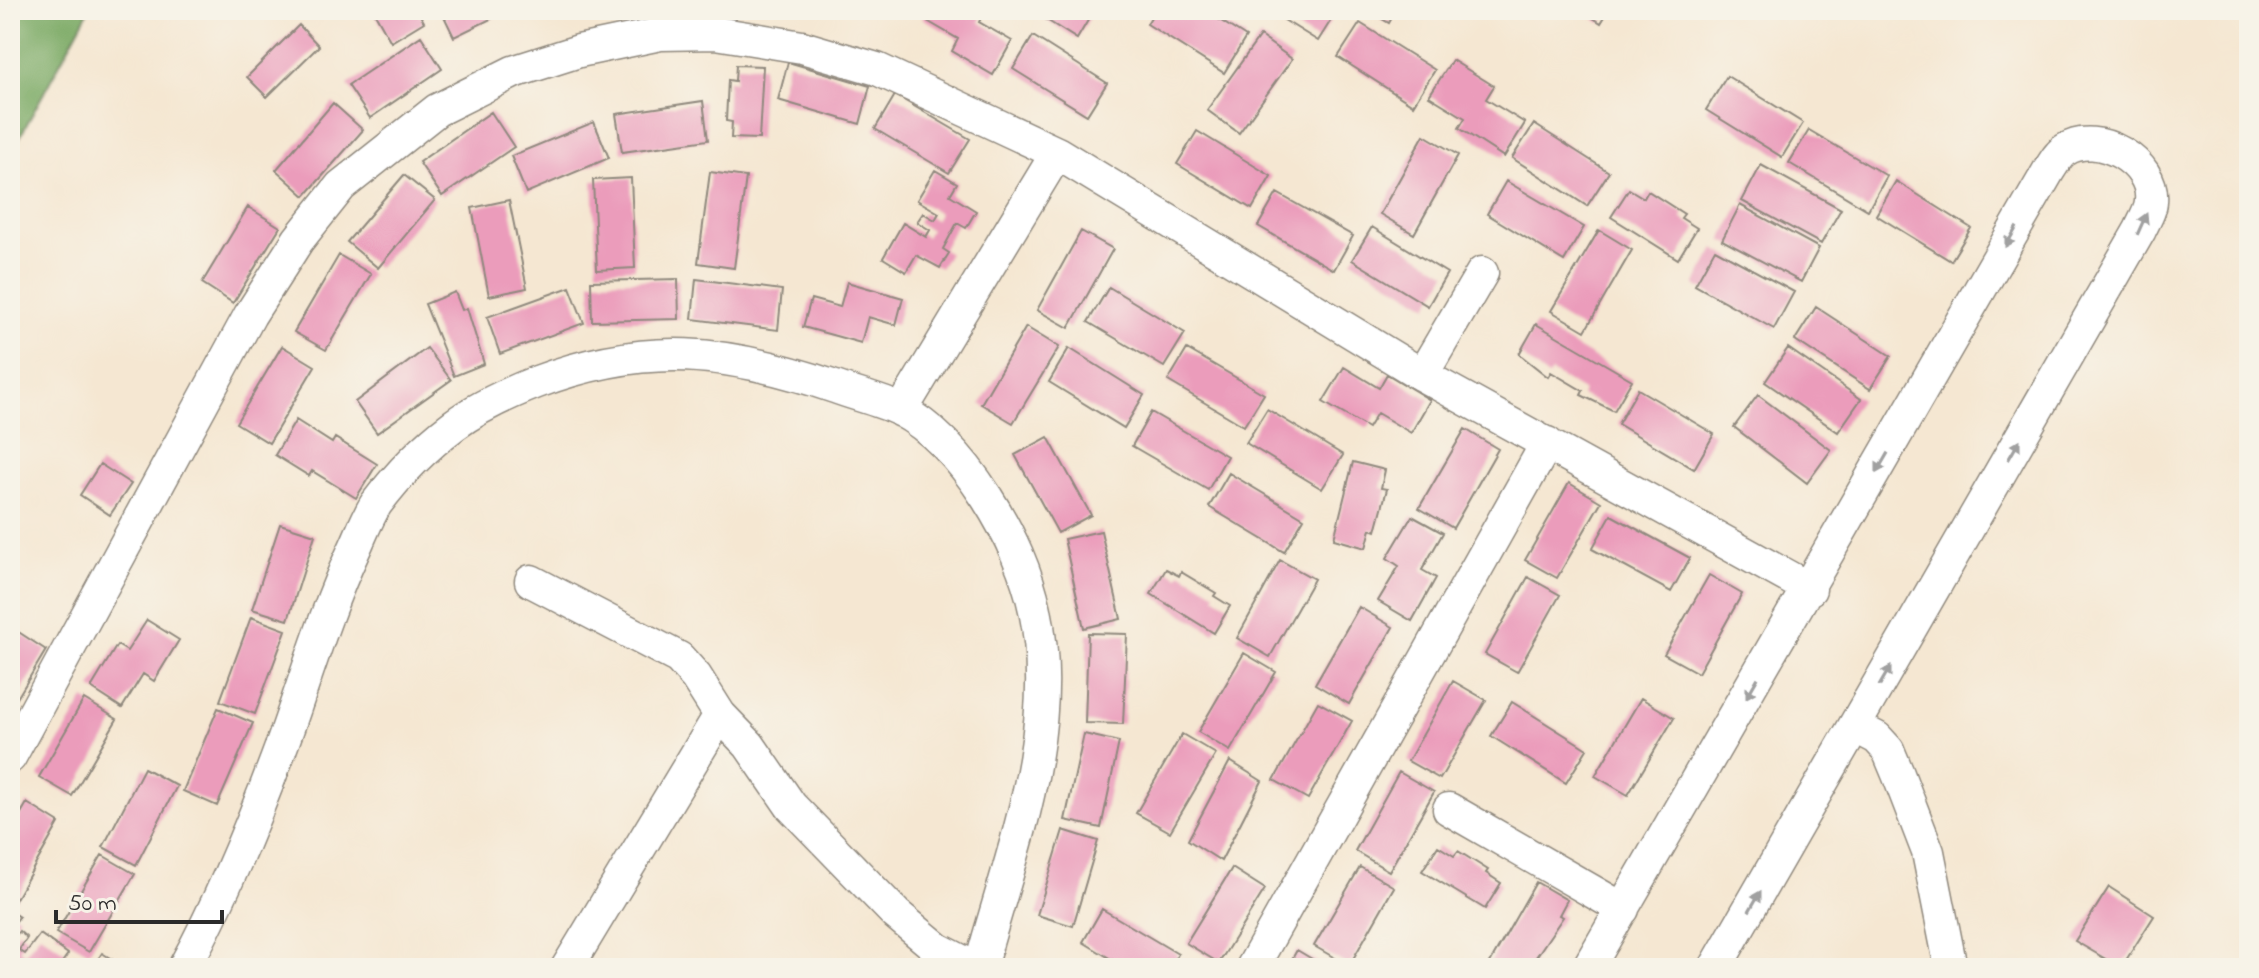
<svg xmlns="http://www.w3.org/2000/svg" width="2259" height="978" font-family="'Indie Flower',sans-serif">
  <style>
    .forest { fill: #78a862; stroke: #526a46; stroke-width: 2 }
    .building { fill: #eb9cbb }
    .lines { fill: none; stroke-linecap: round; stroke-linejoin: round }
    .minor-casing { stroke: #90897e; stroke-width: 35 }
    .minor { stroke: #fff; stroke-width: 32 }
    .oneway { fill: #a0a0a0 }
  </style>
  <rect width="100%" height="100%" fill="#f7f3e8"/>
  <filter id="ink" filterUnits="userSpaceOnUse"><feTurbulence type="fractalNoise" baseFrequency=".0125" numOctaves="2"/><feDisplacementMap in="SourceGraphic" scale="16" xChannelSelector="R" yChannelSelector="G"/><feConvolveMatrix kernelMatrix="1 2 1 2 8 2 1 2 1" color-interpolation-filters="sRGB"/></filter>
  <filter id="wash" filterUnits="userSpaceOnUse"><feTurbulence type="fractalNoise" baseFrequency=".006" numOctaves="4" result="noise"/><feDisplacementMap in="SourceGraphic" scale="32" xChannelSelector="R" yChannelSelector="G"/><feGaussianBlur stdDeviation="1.8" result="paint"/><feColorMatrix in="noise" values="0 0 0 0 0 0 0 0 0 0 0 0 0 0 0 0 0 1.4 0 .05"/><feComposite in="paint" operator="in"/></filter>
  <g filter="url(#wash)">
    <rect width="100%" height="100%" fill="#f5e7d2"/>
    <!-- forest -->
    <path class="forest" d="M10,10H89L10,155Z"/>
    <g id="blocks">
      <!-- building -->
      <path class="building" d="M373,10H417L424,22L391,42Z
        M441,10H509L454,37Z
        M927,10H985L979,22L1012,41L993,75L952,51L958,39L922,18Z
        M1050,10H1094L1077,39L1045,19Z
        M1155,10H1204L1246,37L1224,73L1147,24Z
        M1268,10H1323L1333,17L1318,41Z
        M1367,10H1396L1389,23Z
        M1581,10H1609L1601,23Z
        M1360,23L1435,70L1413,105L1338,57Z
        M299,25L319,46L267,97L247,77Z
        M421,36L442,69L370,118L348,85Z
        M1033,36L1107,83L1087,115L1013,69Z
        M1260,36L1292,59L1239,133L1207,110Z
        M1452,60L1494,86L1486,99L1525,123L1504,157L1459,128L1465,118L1429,96Z
        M788,62L870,86L860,124L778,100Z
        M736,65L763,66L759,139L731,138L732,122L726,121L728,80L735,81Z
        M1727,76L1803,123L1782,157L1706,110Z
        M895,95L970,139L949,173L875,129Z
        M703,101L708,140L622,152L616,114Z
        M333,103L363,130L305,196L276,170Z
        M491,112L514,147L442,196L419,162Z
        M594,122L609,158L526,193L511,156Z
        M1534,124L1609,172L1587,206L1512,158Z
        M1809,130L1887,176L1868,210L1789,163Z
        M1197,131L1271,176L1252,209L1177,164Z
        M1424,135L1458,155L1414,234L1380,214Z
        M1761,165L1841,209L1821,244L1742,201Z
        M935,170L957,183L950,195L976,211L966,228L957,223L943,249L949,253L940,268L916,255L906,272L883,258L903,223L926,237L930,230L917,222L923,213L935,220L939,213L917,200Z
        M710,172L746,177L734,268L698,263Z
        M404,175L435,200L378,268L347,242Z
        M631,178L635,268L597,270L593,180Z
        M1506,181L1584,227L1564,261L1487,214Z
        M1896,181L1971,228L1951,261L1876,215Z
        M1629,189L1644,198L1648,191L1684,214L1681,218L1697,228L1678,259L1611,217Z
        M1277,193L1353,236L1334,270L1258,226Z
        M509,200L527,288L489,296L472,208Z
        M1740,205L1819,248L1801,282L1722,240Z
        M248,207L280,227L233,303L202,283Z
        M1372,227L1447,273L1428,306L1352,260Z
        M1599,230L1632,250L1585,331L1551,311Z
        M1081,231L1113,249L1069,328L1037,310Z
        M1715,249L1794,292L1774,329L1695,285Z
        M339,255L371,274L326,350L294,332Z
        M678,279L679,319L592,321L591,281Z
        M696,279L782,290L778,330L692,319Z
        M847,282L903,298L896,325L868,317L861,343L803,327L811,299L840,307Z
        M570,287L584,323L500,354L487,317Z
        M1109,287L1185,333L1164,367L1088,322Z
        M455,292L462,310L467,308L484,364L454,376L425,304Z
        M1816,307L1891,356L1870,389L1795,340Z
        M1536,324L1632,380L1614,411L1581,395L1583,391L1551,372L1548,377L1519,354Z
        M1026,327L1059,347L1013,423L981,404Z
        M282,346L315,366L269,443L236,423Z
        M427,348L451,380L377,433L355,402Z
        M1069,348L1144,395L1124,428L1049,382Z
        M1788,348L1861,399L1838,432L1765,382Z
        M1187,349L1264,394L1244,426L1168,381Z
        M1344,367L1379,388L1387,374L1430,400L1411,433L1377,413L1368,428L1323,402Z
        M1638,389L1714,434L1694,469L1618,424Z
        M1758,395L1831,450L1807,483L1734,427Z
        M1267,409L1343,455L1322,489L1246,443Z
        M1151,412L1227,456L1208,490L1132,446Z
        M296,420L332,443L335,438L377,464L356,498L312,471L309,476L275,455Z
        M1465,429L1498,449L1453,528L1419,508Z
        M1048,437L1091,515L1058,533L1015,455Z
        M1353,462L1385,470L1381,488L1387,489L1376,531L1371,529L1366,548L1334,539Z
        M100,464L131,484L110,515L80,495Z
        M1229,473L1304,518L1284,552L1209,507Z
        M1569,483L1601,502L1557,578L1525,560Z
        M1611,515L1690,558L1671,592L1592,549Z
        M1412,516L1443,533L1422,570L1436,578L1412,621L1378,601L1399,566L1387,558Z
        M280,524L315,535L288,620L252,609Z
        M1101,531L1121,619L1084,628L1064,539Z
        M1280,560L1314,579L1270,657L1237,638Z
        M1166,569L1179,576L1181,572L1216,593L1214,596L1230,606L1214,633L1151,594Z
        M1709,575L1742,594L1698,673L1664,654Z
        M1528,577L1560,595L1517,672L1485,654Z
        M1359,607L1393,627L1349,704L1315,684Z
        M251,617L286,630L255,714L220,701Z
        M147,620L179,640L154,681L143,674L122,708L91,688L117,645L127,651Z
        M14,629L46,650L10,710V636Z
        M1088,633L1127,634L1123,724L1085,723Z
        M1244,653L1276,672L1230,751L1198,732Z
        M1453,681L1486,700L1440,779L1408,761Z
        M1641,698L1674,718L1628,795L1595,776Z
        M84,699L117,719L72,796L39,777Z
        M1318,702L1352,721L1308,799L1274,780Z
        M1512,702L1587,749L1566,783L1491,736Z
        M218,708L253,723L217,806L183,791Z
        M1084,734L1119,742L1101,828L1065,820Z
        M1182,734L1216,754L1170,832L1136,813Z
        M1230,761L1262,781L1221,861L1188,840Z
        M144,768L177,786L136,865L103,847Z
        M1399,772L1434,792L1389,871L1355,851Z
        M27,803L59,823L14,902L10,899V832Z
        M1063,830L1098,841L1073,926L1037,915Z
        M1438,846L1454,856L1458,851L1488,870L1486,873L1501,883L1485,909L1422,871Z
        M102,855L135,874L89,952L56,933Z
        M1360,867L1394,887L1349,966L1314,946Z
        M1232,868L1265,889L1219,963L1186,943Z
        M1536,882L1567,900L1559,915L1563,917L1532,963L1540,968H1487Z
        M2109,887L2154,916L2121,968L2075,941Z
        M1102,909L1178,954L1170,968H1126L1083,942Z
        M10,911L19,917L10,929Z
        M19,931L27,938L19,950L25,954L40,934L68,954L58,968H10V944Z
        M1297,950L1327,968H1287Z
        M102,953L126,968H92Z"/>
    </g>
  </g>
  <g filter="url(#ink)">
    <use href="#blocks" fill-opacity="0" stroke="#90897e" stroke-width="2"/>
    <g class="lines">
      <defs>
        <path id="minor" d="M1422,375L1482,273
          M901,411L1057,153
          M531,581L679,658L696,677L720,715L749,745L791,806L896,914L938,949L975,968
          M1856,727L1877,738L1888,750L1898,774L1928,852L1951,968
          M10,757L250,315L298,240L341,186L437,110L513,72L579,51L660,34L716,33L802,47L877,69L1057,153L1422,375L1810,589
          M1449,809L1623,909
          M184,968C223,897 255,818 283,742C306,678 325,612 354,550C361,535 367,518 376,504C397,476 426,446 454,425C478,407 509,393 537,382C646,341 727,350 835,387C856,395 880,400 900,410C964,444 1021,541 1035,610C1061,731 1011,853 980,968
          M567,968L720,715
          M1252,968L1547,443
          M1588,968L2049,170C2054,163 2058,154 2065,150C2097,129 2155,162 2151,201C2151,210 2144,221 2140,230L1715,968"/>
      </defs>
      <!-- minor casing -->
      <use href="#minor" class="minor-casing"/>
      <!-- minor -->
      <use href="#minor" class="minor"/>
    </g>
    <!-- one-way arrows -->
    <defs><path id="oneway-solid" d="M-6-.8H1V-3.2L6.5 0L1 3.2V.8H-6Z" transform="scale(2)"/></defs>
    <g class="oneway">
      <use href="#oneway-solid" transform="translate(2142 224) rotate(-66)"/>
      <use href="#oneway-solid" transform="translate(2011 237) rotate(120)"/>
      <use href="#oneway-solid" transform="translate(2014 450) rotate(-60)"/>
      <use href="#oneway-solid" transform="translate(1882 463) rotate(120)"/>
      <use href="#oneway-solid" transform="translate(1885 676) rotate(-60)"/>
      <use href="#oneway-solid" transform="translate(1752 688) rotate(120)"/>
      <use href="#oneway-solid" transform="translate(1755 901) rotate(-60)"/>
    </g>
  </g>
  <!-- margin -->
  <rect width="2259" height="978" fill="none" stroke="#f7f3e8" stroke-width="40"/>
  <!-- scale -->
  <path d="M56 910v12h166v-12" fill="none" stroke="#2b2b2b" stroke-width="4"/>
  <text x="68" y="910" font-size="24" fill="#2b2b2b" stroke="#f7f3e8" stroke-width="6" paint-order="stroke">50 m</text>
</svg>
